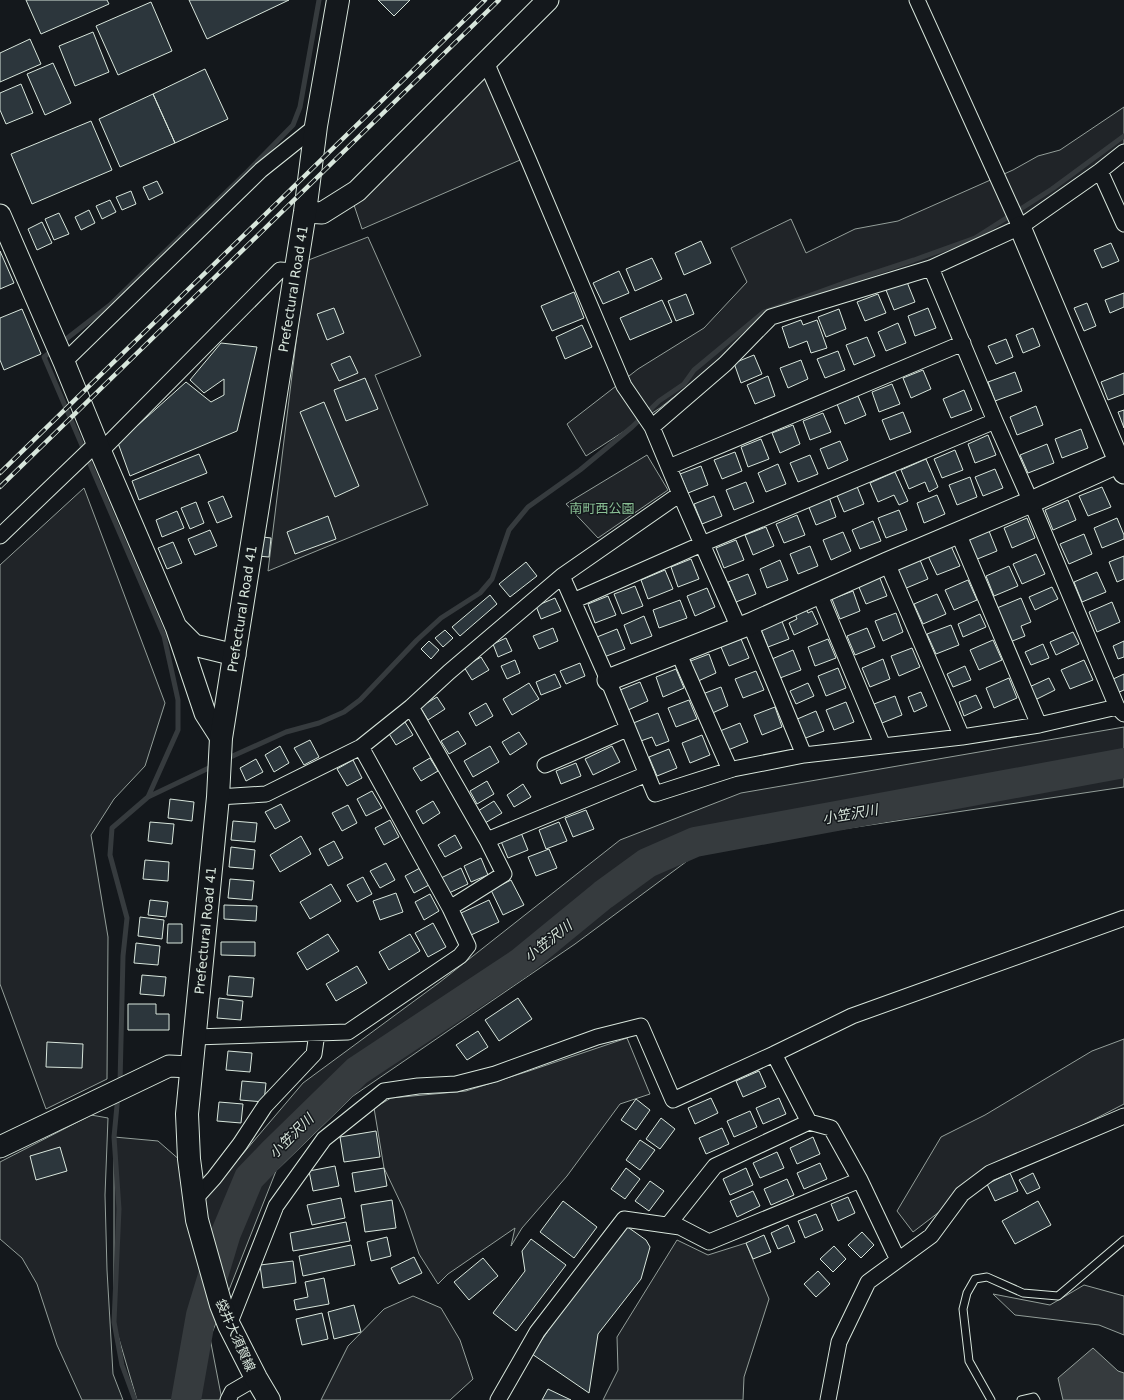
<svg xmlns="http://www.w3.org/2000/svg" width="1124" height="1400" font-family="'DejaVu Sans','Noto Sans JP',sans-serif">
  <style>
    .green { fill: #202428; stroke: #939e99 }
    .water { fill: #363b3e; stroke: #939e99 }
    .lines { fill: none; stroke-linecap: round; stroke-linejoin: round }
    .stream { stroke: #363b3e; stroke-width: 5 }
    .river { stroke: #363b3e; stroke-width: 30 }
    .building { fill: #2c363c; stroke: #d8e6dc }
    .lane-casing { stroke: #d8e6dc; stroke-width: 9 }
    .street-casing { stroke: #d8e6dc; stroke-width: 17 }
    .secondary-casing { stroke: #d8e6dc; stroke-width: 23 }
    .primary-casing { stroke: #d8e6dc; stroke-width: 24 }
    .lane { stroke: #14181c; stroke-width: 7 }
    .street { stroke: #14181c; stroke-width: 15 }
    .secondary { stroke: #14181c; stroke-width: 21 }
    .primary { stroke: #14181c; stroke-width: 22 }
    .rail-casing { stroke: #d8e6dc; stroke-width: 4.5 }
    .rail { stroke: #14181c; stroke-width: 3; stroke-dasharray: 9; stroke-linecap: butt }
    .labels { text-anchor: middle; stroke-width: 3; stroke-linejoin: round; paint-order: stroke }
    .street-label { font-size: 13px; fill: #d8e6dc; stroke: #14181c }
    .park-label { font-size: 13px; fill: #8ac095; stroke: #14181c }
    .water-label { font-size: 14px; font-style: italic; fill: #d8e6dc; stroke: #14181c }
  </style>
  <rect width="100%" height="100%" fill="#14181c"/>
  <!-- green -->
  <path class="green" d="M490,72L527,157L362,229L354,205Z
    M1124,107V147L1089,179L938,265L771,317L759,330L660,408L586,456L567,424L638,369L704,328L747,282L731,248L791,219L806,253L855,229L898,221L1013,170L1038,156L1060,150Z
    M368,237L421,356L375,375L428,505L268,571L306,261Z
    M647,455L668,490L598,538L566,504Z
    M84,488L165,703L145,766L114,799L91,835L108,937L107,1079L46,1109L0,984V565Z
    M1124,727V787L702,850L575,944L353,1096L276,1171L210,1338L222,1400H137L114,1322V1137L158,1141L213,1189L303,1083L440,982L620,840L741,793Z
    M627,1038L650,1094L620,1104L567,1176L522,1228L511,1246L515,1228L448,1274L438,1284L419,1254L404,1210L384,1168L374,1108L391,1098L466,1091L529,1071Z
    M1124,1039V1104L990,1173L913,1232L897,1211L941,1137L985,1115L1092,1051Z
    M91,1115L108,1118L105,1195L107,1270L113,1374L123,1400H82L57,1345L37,1284L22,1258L0,1239V1162Z
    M677,1240L708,1255L746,1243L769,1299L744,1377L743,1400H603L618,1370L617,1337Z
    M1084,1285L1124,1296V1335L1099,1325L1015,1315L993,1294L1050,1305Z
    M413,1296L441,1308L460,1340L473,1379L450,1400H321L348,1346L384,1309Z"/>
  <!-- water -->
  <path class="water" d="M1093,1348L1118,1371L1124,1373V1400H1063L1058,1378Z"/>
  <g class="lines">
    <!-- stream -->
    <path class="stream" d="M61,343L110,305L247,172L293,125L300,107L319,0
      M53,350L44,357L164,636L178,700V730L148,797
      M226,759L286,732L319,723L344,712L360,700L417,640L441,618L480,593L492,579L509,530L528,507L580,470L632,427L659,401L684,384L694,370L764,312L844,283L914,260L975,238L1052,189L1124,136
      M120,1083L123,956L127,918L110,855L112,828L148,797L213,766
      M118,1095L114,1137L119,1209L114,1322L122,1365L135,1400"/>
    <!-- river -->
    <path class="river" d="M186,1400L201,1315L226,1233L249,1178L274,1152L357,1071L520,963L603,895L647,863L695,842L1124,763"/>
  </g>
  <!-- building -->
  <path class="building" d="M26,0H107L109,4L41,34Z
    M189,0H289L207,39Z
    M378,0H410L394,16Z
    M151,2L172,51L118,75L96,26Z
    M93,32L109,72L75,86L59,46Z
    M30,39L41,64L0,82V53Z
    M53,63L71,103L45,115L27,74Z
    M205,69L228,119L175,143L153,94Z
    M21,84L33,113L6,124L0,110V93Z
    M153,94L175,143L120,167L99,119Z
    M91,121L112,170L32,204L11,154Z
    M157,181L163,193L149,200L143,187Z
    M131,191L136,204L122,210L116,197Z
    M110,200L116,212L102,219L96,206Z
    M89,210L95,223L81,230L75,217Z
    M59,213L69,234L54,240L45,219Z
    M42,222L52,243L37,250L28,229Z
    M701,241L711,263L684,275L675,253Z
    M1111,243L1119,261L1102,268L1094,250Z
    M0,251L14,283L0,289Z
    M652,258L662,279L635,291L626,269Z
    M619,271L629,293L603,304L593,283Z
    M907,282L915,302L894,310L886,290Z
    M574,292L584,318L552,331L541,306Z
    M1124,293V307L1110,313L1105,300Z
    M686,294L694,314L676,321L668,301Z
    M878,294L886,313L865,321L857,302Z
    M662,300L672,322L630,340L620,318Z
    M1087,303L1096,326L1084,331L1074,308Z
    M334,308L344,333L327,340L317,314Z
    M928,308L936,328L915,336L908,316Z
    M22,309L41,354L4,370L0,360V318Z
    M839,309L846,329L826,337L818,317Z
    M801,320L803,325L817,320L827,348L811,353L807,341L789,348L782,327Z
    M898,323L906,343L886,351L878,332Z
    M582,325L592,347L565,359L556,337Z
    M1033,328L1040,346L1023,353L1016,335Z
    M867,337L875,356L854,365L846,345Z
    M1006,339L1013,357L996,364L988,346Z
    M221,343L257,347L237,431L130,476L118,443L186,382L211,402L224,395V379L204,393L190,380Z
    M838,351L845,370L825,378L817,359Z
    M754,355L762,374L741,383L734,363Z
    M350,356L358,373L339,381L331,364Z
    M801,360L808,379L788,388L780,368Z
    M923,370L931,389L911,398L903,378Z
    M1015,372L1022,391L995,401L988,382Z
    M1124,373V394L1108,400L1101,382Z
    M768,376L775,396L755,404L747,385Z
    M365,378L378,409L346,421L334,390Z
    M892,384L900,404L879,412L872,392Z
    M964,390L972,410L951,418L943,399Z
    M858,396L866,415L845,424L837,404Z
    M324,402L359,486L335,497L300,412Z
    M1036,406L1043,425L1017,435L1010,417Z
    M1124,410V428L1118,412Z
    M903,412L911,432L890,440L882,420Z
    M823,413L831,432L810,440L803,421Z
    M793,425L800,444L780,453L772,433Z
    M1081,429L1088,448L1062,458L1055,439Z
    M988,435L996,455L975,463L968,444Z
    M761,439L769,459L748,467L741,447Z
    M840,441L848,460L828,469L820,449Z
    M1047,444L1054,463L1028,473L1020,455Z
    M955,450L963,470L942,478L934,459Z
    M735,452L742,471L722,479L714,460Z
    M199,454L207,473L139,500L132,481Z
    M810,455L818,474L798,482L790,463Z
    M926,459L938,487L929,492L925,482L909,489L901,470Z
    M778,464L786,484L766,492L758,473Z
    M701,466L708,485L688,493L680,474Z
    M995,469L1003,488L983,496L975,477Z
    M895,472L908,501L899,505L894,495L878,502L870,483Z
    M970,477L977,497L957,505L949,485Z
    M746,482L754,502L734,510L726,490Z
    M856,484L864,504L844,512L836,493Z
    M1102,487L1111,507L1088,516L1079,496Z
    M937,495L945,514L924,523L917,503Z
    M223,496L232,517L217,523L208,502Z
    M714,496L722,516L702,524L694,504Z
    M829,497L836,517L816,525L808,505Z
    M1068,500L1076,520L1053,530L1045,510Z
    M196,502L204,523L190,529L181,508Z
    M899,510L907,530L886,538L878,518Z
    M177,511L184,528L162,537L156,520Z
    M797,515L805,535L784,543L776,524Z
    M328,516L336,539L295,554L287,532Z
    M1027,518L1035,538L1012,548L1004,528Z
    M1117,518L1124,535V539L1102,548L1094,528Z
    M873,521L881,541L860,549L852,530Z
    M766,527L774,546L753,555L745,535Z
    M210,530L217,546L195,555L188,539Z
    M989,531L997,551L975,560L966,541Z
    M843,532L851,551L831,560L823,540Z
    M1084,534L1092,554L1069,564L1060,544Z
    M247,535L271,538L269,557L245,555Z
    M736,540L744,560L724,568L716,548Z
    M173,542L182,563L167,569L158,548Z
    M810,546L818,566L798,574L790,554Z
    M951,546L960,566L937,575L928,556Z
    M1036,554L1045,574L1022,584L1013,564Z
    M1124,556V579L1117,582L1109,562Z
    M691,559L699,579L678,587L671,567Z
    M780,560L788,580L767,588L760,569Z
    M920,560L928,579L904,589L895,570Z
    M526,562L537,576L510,597L499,584Z
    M1009,566L1018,586L994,596L986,576Z
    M665,570L673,589L648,599L641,580Z
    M1097,572L1106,592L1082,602L1074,582Z
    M748,574L756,594L736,602L728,582Z
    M879,576L887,596L866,604L858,585Z
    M968,580L977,600L954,610L945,590Z
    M635,586L643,606L622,614L614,594Z
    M1052,587L1058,599L1035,610L1029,597Z
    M707,588L715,607L695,616L687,596Z
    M853,591L860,611L840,619L832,599Z
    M937,594L946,614L923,624L914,604Z
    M490,595L497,604L460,636L452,627Z
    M608,596L616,615L595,623L588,604Z
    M555,598L561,611L541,619L536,606Z
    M1021,598L1031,622L1021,626L1025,636L1010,642L997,608Z
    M680,600L687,618L659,628L653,610Z
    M1112,602L1120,622L1097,632L1089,612Z
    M806,609L808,613L812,611L818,624L794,635L789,623L797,619L795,614Z
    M896,613L903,632L883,641L875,621Z
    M980,614L986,627L963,637L958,624Z
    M644,616L652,636L631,644L624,625Z
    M781,619L789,639L768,647L760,627Z
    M951,625L959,645L936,654L927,634Z
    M553,628L558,641L539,649L533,636Z
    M867,628L875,647L855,655L847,636Z
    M617,629L625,649L604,657L597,637Z
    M445,630L453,638L443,647L435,638Z
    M1073,632L1079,644L1056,655L1050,642Z
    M506,638L512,651L498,657L493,644Z
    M741,639L749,658L729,666L721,647Z
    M828,639L836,658L815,666L808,647Z
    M993,640L1002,660L979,670L970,650Z
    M429,641L439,650L431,659L421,649Z
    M1124,641V657L1118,659L1113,646Z
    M1043,644L1049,658L1031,665L1025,652Z
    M912,648L920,667L899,676L891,656Z
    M793,650L801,670L780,678L772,659Z
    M709,654L716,673L696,682L688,662Z
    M481,657L489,670L472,680L464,667Z
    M883,659L890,679L870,687L862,668Z
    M515,660L520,673L507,679L501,666Z
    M1084,660L1093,680L1070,689L1061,670Z
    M580,663L585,676L566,684L560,671Z
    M965,666L971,680L953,687L947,674Z
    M838,668L846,688L826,696L818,676Z
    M676,669L684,688L663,697L656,677Z
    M756,671L764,690L743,698L735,679Z
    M555,674L561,687L541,695L536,682Z
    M1124,674V690L1117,693L1111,680Z
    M1009,678L1017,698L994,708L986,688Z
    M1049,678L1055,690L1033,701L1027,688Z
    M640,682L648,701L628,710L620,690Z
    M529,683L539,699L512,715L503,699Z
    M808,683L814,696L796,704L790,691Z
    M721,687L728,706L708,715L700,695Z
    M921,692L927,706L914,712L908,697Z
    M976,695L982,708L964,716L959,702Z
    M895,696L902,715L882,723L874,704Z
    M437,697L445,709L428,720L420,707Z
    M689,700L697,719L676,727L668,708Z
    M846,702L854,722L834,730L826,710Z
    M486,703L493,716L476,726L469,713Z
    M775,707L782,727L762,735L754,715Z
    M816,711L824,731L803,739L795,720Z
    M658,713L669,741L656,746L652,737L638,742L631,724Z
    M405,722L413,735L396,745L388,732Z
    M740,723L748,742L728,750L720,731Z
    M458,731L466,744L449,754L441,741Z
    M519,732L527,744L510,755L502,742Z
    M702,735L710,755L690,763L682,743Z
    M310,740L319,757L304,765L294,748Z
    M280,746L289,763L274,772L265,755Z
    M490,746L499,762L473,777L464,761Z
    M612,746L620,762L593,775L585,759Z
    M669,749L677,768L657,776L649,757Z
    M430,758L438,771L421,781L413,768Z
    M256,759L263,772L246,781L240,768Z
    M353,760L362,778L347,786L337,769Z
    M576,763L581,776L561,784L556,771Z
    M487,781L494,794L477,804L470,791Z
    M523,784L531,797L514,807L507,795Z
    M372,791L382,808L366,816L357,799Z
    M170,799L194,802L192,821L168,818Z
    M433,801L440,813L423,824L416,811Z
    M494,801L502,813L485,823L478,811Z
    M281,804L290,821L275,829L265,812Z
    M348,805L357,823L342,831L332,813Z
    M586,810L594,829L573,837L565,818Z
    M390,820L399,837L384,845L375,828Z
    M233,821L257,823L255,842L231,840Z
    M150,822L174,824L172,844L148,841Z
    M559,822L567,841L546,849L539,830Z
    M520,830L528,850L508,858L500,839Z
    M455,835L462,848L445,857L438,845Z
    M301,836L311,854L280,872L270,855Z
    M334,841L343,858L328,866L319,849Z
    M231,847L255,850L253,869L229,867Z
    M549,849L557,868L536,876L528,857Z
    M481,858L488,875L471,882L464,866Z
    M145,860L169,862L168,881L143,879Z
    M386,863L395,880L380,888L370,871Z
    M420,868L429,885L414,893L405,876Z
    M461,868L468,884L449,893L441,878Z
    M363,877L372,894L357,902L347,885Z
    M230,879L254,881L252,900L228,898Z
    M511,880L524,905L503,915L491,890Z
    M331,884L341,901L310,919L300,902Z
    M396,893L403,912L380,920L373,901Z
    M430,894L439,911L424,920L415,902Z
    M150,900L168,902L166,917L148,915Z
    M489,900L499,922L471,935L461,913Z
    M224,905L257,906L256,921L224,919Z
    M140,917L164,920L162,939L138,936Z
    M433,923L446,947L428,957L415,933Z
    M168,924H182V943H167Z
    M328,934L339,951L307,970L297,953Z
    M410,934L420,951L389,970L379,952Z
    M221,942H255V956L221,955Z
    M136,943L160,946L158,965L134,963Z
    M357,966L367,983L336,1001L326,984Z
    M142,975L166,977L164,996L140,994Z
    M229,976L254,978L252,997L227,995Z
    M219,998L243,1001L241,1020L217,1018Z
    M518,998L532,1019L499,1041L485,1020Z
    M128,1004H156V1014H169V1030H128Z
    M478,1031L488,1047L467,1060L456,1045Z
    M47,1042L83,1044L82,1068L46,1067Z
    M228,1051L252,1053L250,1072L226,1070Z
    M759,1071L766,1087L743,1097L736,1081Z
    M242,1081L266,1083L264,1102L240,1100Z
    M711,1098L718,1113L695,1124L688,1108Z
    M779,1098L786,1114L763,1124L756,1108Z
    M636,1099L650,1110L636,1130L621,1120Z
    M219,1102L243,1104L241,1123L217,1121Z
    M750,1111L757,1127L734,1137L727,1121Z
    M661,1118L675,1129L660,1149L646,1139Z
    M722,1128L729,1144L706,1154L699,1138Z
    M376,1131L380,1157L344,1162L340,1137Z
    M813,1137L820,1154L797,1164L790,1148Z
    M640,1140L655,1150L640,1170L626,1160Z
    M60,1147L67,1171L36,1180L30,1156Z
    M777,1152L784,1168L760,1178L753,1163Z
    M820,1163L827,1179L804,1189L797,1173Z
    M335,1166L339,1186L313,1191L309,1171Z
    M384,1168L387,1186L355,1192L352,1173Z
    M626,1168L640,1179L625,1199L611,1189Z
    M746,1168L753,1185L730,1195L723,1179Z
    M1010,1173L1018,1191L995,1201L987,1184Z
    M1033,1173L1040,1188L1027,1194L1019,1180Z
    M787,1179L794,1195L771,1205L764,1189Z
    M650,1181L664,1191L649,1211L635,1201Z
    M753,1191L760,1206L737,1217L730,1201Z
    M848,1197L855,1213L838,1221L831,1204Z
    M341,1198L345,1218L312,1225L307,1205Z
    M392,1200L396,1228L365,1232L361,1205Z
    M563,1201L597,1227L574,1258L540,1232Z
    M1038,1201L1051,1225L1015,1244L1002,1221Z
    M816,1214L823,1230L805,1238L798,1221Z
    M346,1222L350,1241L293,1251L290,1233Z
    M622,1223L646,1240L650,1247L641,1279L598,1334L589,1393L532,1354Z
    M788,1225L795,1242L778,1249L771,1233Z
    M862,1232L874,1245L861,1258L848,1245Z
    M764,1235L771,1252L753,1259L746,1243Z
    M387,1237L391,1256L371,1261L367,1242Z
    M531,1239L566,1265L516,1331L493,1313L525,1271L522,1251Z
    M351,1245L355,1265L303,1276L299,1256Z
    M834,1246L846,1259L833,1272L820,1259Z
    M414,1257L422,1273L399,1284L391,1268Z
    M483,1258L498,1276L469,1300L454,1282Z
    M293,1261L296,1283L263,1288L260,1265Z
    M818,1271L830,1284L816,1297L804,1284Z
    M324,1278L329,1304L296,1310L294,1300L308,1297L305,1282Z
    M354,1305L361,1332L334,1339L328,1312Z
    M322,1313L328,1339L302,1345L296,1319Z
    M548,1389L571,1400H542Z"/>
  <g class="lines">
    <defs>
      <path id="lane" d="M991,1400L969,1361L963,1309L967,1293L975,1279L987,1277L1023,1293L1058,1296L1124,1240
        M1021,1400L1034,1397L1036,1400"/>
      <path id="street" d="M917,0L1020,227
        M486,62L529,161L624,386L652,427L680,494L739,628
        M1100,171L1124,224
        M931,268L995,421L1031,502L1117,707L1124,714
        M64,362L261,170L316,126
        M652,427L725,364L771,317L931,268L1020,227L1100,171L1124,152
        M100,452L280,270L295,271
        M669,467L963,343
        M958,533L1039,725
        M0,536L97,443
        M887,563L962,737
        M562,576L608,680L655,794L733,769L804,755L962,737L1039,725L1117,707
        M819,593L883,746
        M573,601L702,544L995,421
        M750,624L804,755
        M678,652L730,770
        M411,707L487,840L504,874L450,908
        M545,765L627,729
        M218,797L266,794L361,747L411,707L449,672L562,576L680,494
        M487,840L647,774
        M195,1037L348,1032L460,956L468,946L450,908L361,747
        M774,1054L809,1122L831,1128L860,1180L898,1260
        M194,1200L214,1178L240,1144L265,1106L314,1054L317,1033
        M668,1225L715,1166L809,1122
        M229,1325L276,1206L324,1139L384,1091L418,1086L456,1084L495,1074L597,1037L641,1026L673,1100L774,1054L852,1016L1124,918
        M228,1400L232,1392L256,1378
        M498,1400L537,1332L624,1219L680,1227L709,1242L860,1180
        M828,1400L839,1342L868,1282L931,1236L962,1194L990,1173L1124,1116"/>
      <path id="secondary" d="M305,212L322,213L357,191L548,0
        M0,215L64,362L97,443L176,627L205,713L221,738
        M1020,227L1124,473
        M176,627L194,645L235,655
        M608,680L750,624L887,563L1031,502L1124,460
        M0,1147L169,1066L191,1067"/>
      <g id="primary">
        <path id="s1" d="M269,1400L256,1378L229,1325L221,1305L197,1220L189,1159L187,1114L218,797L221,738L305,212L316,126L338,0"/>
      </g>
    </defs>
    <!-- lane casing -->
    <use href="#lane" class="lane-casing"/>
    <!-- street casing -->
    <use href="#street" class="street-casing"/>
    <!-- secondary casing -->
    <use href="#secondary" class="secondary-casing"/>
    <!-- primary casing -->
    <use href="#primary" class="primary-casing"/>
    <!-- lane -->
    <use href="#lane" class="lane"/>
    <!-- street -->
    <use href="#street" class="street"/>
    <!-- secondary -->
    <use href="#secondary" class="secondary"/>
    <!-- primary -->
    <use href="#primary" class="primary"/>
    <defs>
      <path id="rail" d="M0,473L485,0
        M0,487L499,0"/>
    </defs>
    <!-- rail casing -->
    <use href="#rail" class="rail-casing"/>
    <!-- rail -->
    <use href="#rail" class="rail"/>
  </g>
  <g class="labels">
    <!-- street labels -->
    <g class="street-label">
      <text dy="5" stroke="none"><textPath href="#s1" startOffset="1134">Prefectural Road 41</textPath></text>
      <text dy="5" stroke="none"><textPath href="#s1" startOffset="810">Prefectural Road 41</textPath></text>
      <text dy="5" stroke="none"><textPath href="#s1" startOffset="486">Prefectural Road 41</textPath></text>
      <text transform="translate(236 1335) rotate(66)" y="5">袋井大須賀線</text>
    </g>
    <!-- park labels -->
    <g class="park-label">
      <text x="602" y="513">南町西公園</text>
    </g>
    <!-- water labels -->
    <g class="water-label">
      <text transform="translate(850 814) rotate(-10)" y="5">小笠沢川</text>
      <text transform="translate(548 941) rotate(-38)" y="5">小笠沢川</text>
      <text transform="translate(291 1136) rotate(-45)" y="5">小笠沢川</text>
    </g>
  </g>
</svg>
